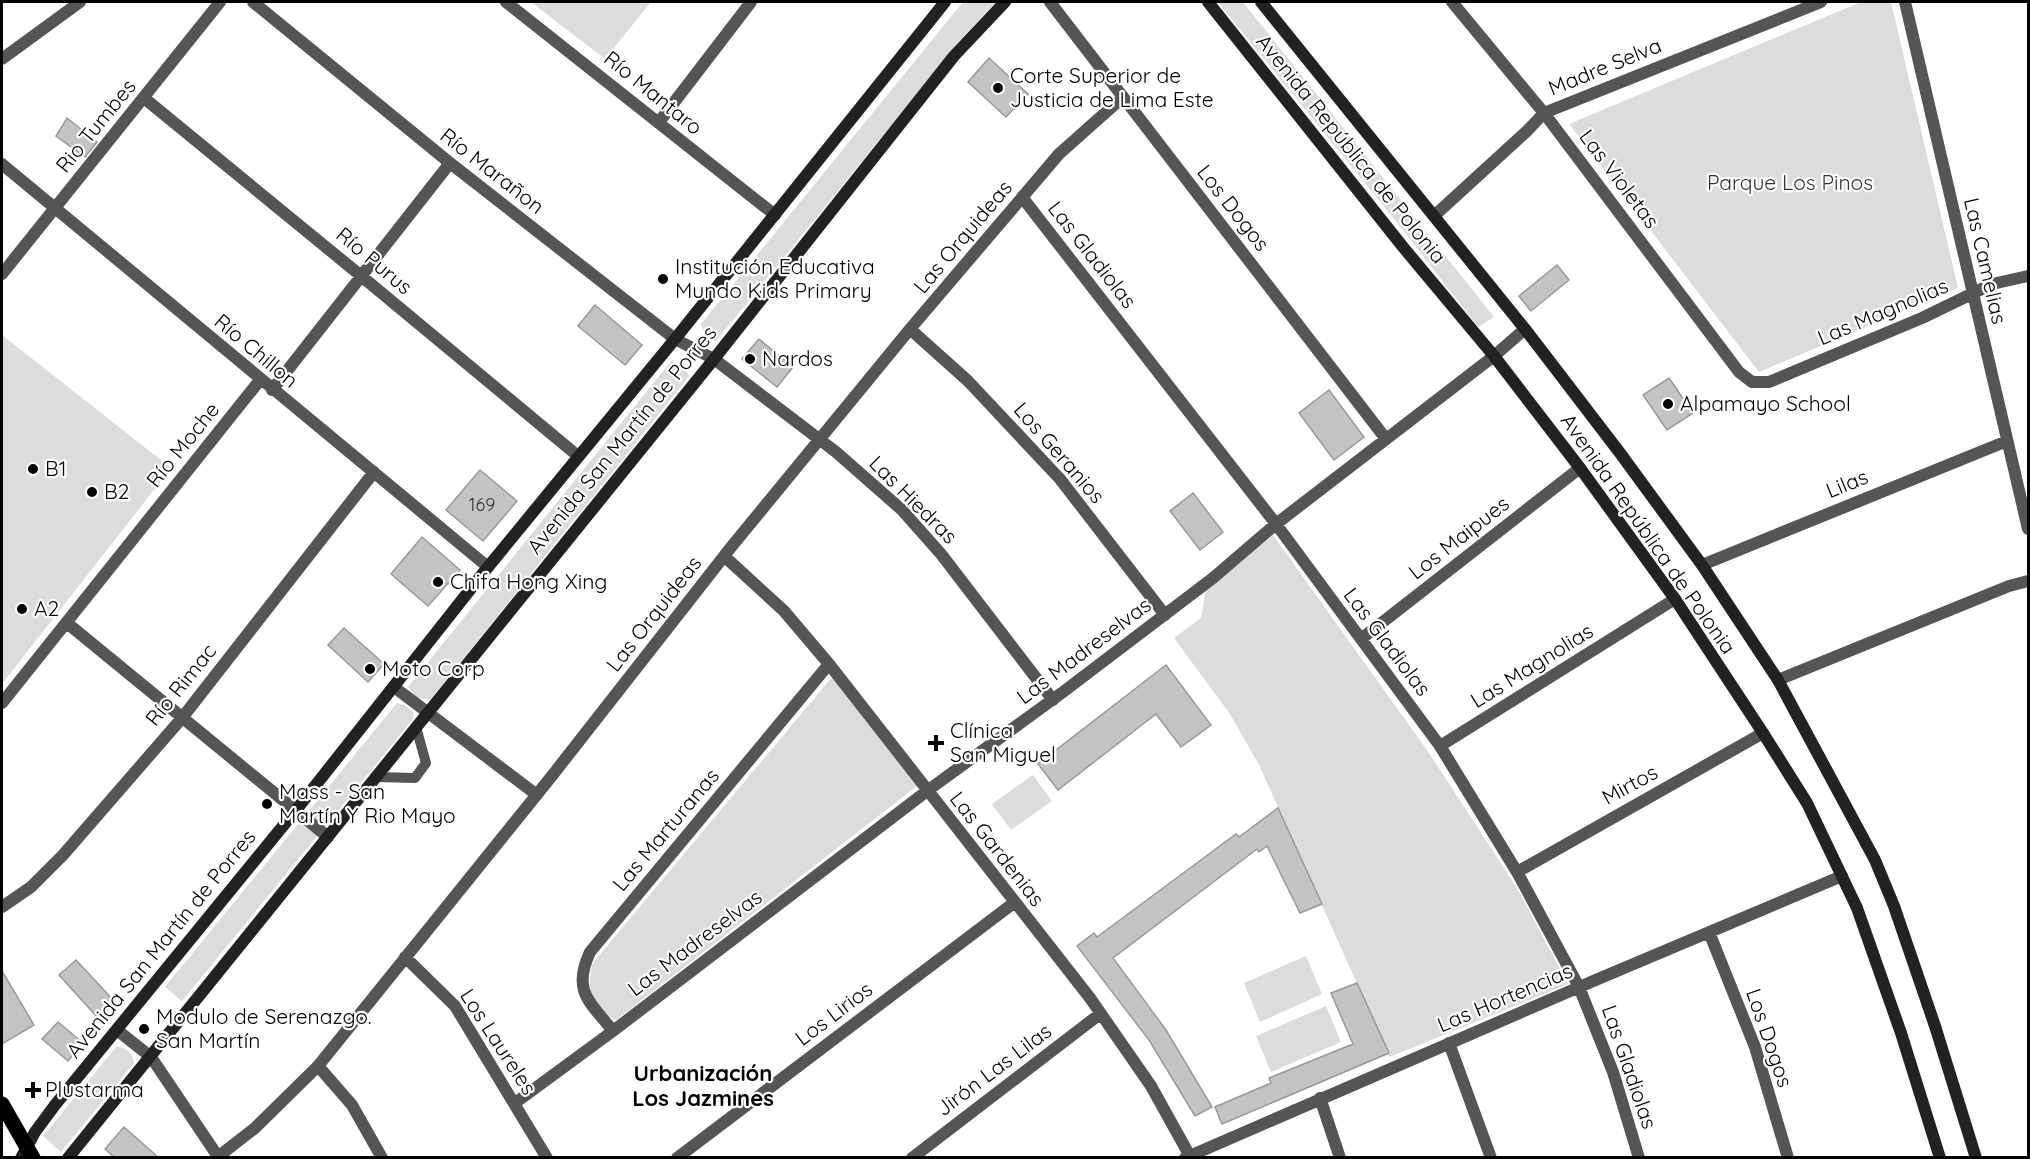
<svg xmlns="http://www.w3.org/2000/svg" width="2030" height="1159" font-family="Quicksand,sans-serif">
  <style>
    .green { fill: #dcdcdc }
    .building { fill: #c4c4c4; stroke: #999; stroke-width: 1.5 }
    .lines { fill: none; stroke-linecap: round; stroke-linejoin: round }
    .primary-casing { stroke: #dbdbdb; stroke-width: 16 }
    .service { stroke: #555; stroke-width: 10 }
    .pedestrian { stroke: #555; stroke-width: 12 }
    .minor { stroke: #555; stroke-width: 12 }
    .tertiary { stroke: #555; stroke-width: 12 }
    .secondary { stroke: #222; stroke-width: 12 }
    .primary { stroke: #000; stroke-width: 15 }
    .poi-dot { fill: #000; stroke: #fff; stroke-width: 2 }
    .labels { text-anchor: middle; stroke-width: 4.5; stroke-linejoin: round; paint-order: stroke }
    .number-label { font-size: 18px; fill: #313131 }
    .street-label { font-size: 21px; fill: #000; stroke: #fff }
    .poi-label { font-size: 21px; fill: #000; stroke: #fff; text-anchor: start }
    .park-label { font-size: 21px; fill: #333; stroke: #fff }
    .neighbourhood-label { font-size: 22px; font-weight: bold; fill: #000; stroke: #fff }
  </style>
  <rect width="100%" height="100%" fill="#fff"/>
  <!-- green -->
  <path class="green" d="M531,2H651L605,59Z
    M963,2H996L962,38L716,341L706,337L701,324Z
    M1218,2H1243L1494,317L1478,327L1403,230Z
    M1861,2H1891L1958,288L1759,372L1569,124Z
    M2,335L171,468L2,684Z
    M672,360L690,375L430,700L417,698L408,687Z
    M1273,535L1429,753L1517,888L1568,984L1390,1057L1259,765L1230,714L1174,638L1201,618L1206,589Z
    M832,677L917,786L616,1020C590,1005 587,993 592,964Z
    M397,703L405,705L413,712V719L182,1001L165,987Z
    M1033,775L1052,801L1011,830L992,804Z
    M1306,956L1322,994L1260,1022L1244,983Z
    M1326,1006L1341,1042L1271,1072L1256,1036Z
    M117,1046C127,1049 133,1053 134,1063L61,1152L43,1136Z"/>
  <!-- building -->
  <path class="building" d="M989,58L1028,94L1006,117L968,82Z
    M67,118L97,142L85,157L56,136Z
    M1557,265L1569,280L1531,311L1519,296Z
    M595,305L642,345L625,365L578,326Z
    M759,339L793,367L777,387L742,359Z
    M1669,378L1693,413L1667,430L1643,395Z
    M1329,390L1364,437L1334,460L1299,413Z
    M480,470L517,501L483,541L446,510Z
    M1193,493L1223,532L1200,550L1170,511Z
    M422,537L460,570L428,606L391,574Z
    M344,628L384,664L368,682L328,645Z
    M1166,665L1211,725L1181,747L1156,714L1058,790L1038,764Z
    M1278,808L1322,904L1300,913L1267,846L1259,852L1257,849L1113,958L1166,1030L1212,1107L1195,1116L1149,1040L1077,946L1094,933L1097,937L1236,834L1239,837Z
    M76,960L115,1002L98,1018L59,975Z
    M2,971L34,1025L2,1044Z
    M1357,983L1389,1053L1222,1124L1215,1107L1271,1083L1269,1078L1353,1044L1331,993Z
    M58,1022L83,1043L68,1061L42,1039Z
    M124,1127L159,1158H115L105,1149Z"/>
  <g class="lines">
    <defs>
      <path id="primary" d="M2,1104L33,1158"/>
    </defs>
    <!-- primary casing -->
    <use href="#primary" class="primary-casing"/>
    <!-- service -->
    <path class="service" d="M376,777L415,778L426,763L416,727"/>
    <!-- pedestrian -->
    <path class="pedestrian" d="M1434,216L1527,131L1544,113"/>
    <!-- minor -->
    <path class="minor" d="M506,2L775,215
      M1050,2L1386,439
      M1452,2L1544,113L1739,372L1752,382H1769L1922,318L1992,284L2028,276
      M1905,2L2028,529
      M2,59L80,2
      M144,98L360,275L578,456
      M1544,113L1821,2
      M659,122L751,2
      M2,164L488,567
      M1022,197L1276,524L1440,746L1517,872L1579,987L1613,1072L1639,1158
      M910,329L968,381L1060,479L1165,615
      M714,359L836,452L902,510L941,554L1053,700
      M272,390L450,163
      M724,556L784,611L829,664L1015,902L1090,998L1151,1086L1191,1158
      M1702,565L2007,441
      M67,623L328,837
      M1361,639L1580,468
      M1778,680L2009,586L2028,581
      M394,687L537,795
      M2,703L260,380
      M1440,746L1675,599
      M1517,872L1763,733
      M2,907L31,887L63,855L182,718L374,472
      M1709,932L1755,1047L1788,1158
      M405,957L455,1006L547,1158
      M117,1030L151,1057L219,1158
      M613,1031C589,1001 572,991 590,952L829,664
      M1449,1043L1491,1158
      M318,1066L352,1105L382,1158
      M1320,1098L1340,1158
      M515,1103L613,1031L927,791L1063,692L1213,578L1276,524L1494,356L1525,329
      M219,1156L255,1128L318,1066L551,777L732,546L910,329L1059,154L1123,97
      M677,1158L1015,902
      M912,1158L1100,1014
      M1185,1158L1598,979L1842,876"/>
    <!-- tertiary -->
    <path class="tertiary" d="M253,2L450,163L675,339L714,359
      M2,274L220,2"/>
    <!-- secondary -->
    <path class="secondary" d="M1208,2L1403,247L1494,356L1580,468L1675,599L1763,733L1807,803L1857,908L1901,1033L1940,1158
      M1261,2L1525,329L1620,453L1702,565L1778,680L1875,860L1894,906L1935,1026L1976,1158
      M21,1158L35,1132L55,1105L296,810L488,567L675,339L945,2
      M68,1158L714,359L954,56L1005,2"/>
    <!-- primary -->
    <use href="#primary" class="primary"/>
  </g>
  <!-- markers -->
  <g class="poi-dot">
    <circle cx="998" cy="88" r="6"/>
    <circle cx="663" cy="279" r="6"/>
    <circle cx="750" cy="359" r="6"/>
    <circle cx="1668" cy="404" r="6"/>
    <circle cx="33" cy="469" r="6"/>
    <circle cx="92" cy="492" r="6"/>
    <circle cx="438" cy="582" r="6"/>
    <circle cx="22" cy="609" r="6"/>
    <circle cx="370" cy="669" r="6"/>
    <path d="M933 734h6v6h6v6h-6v6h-6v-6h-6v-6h6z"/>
    <circle cx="267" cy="804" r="6"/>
    <circle cx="144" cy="1029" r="6"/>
    <path d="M30 1081h6v6h6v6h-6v6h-6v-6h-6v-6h6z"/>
  </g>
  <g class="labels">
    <!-- number labels -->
    <g class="number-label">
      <text x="482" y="511">169</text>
    </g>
    <!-- street labels -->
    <g class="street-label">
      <text transform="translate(1605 67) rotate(-22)" y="7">Madre Selva</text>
      <text transform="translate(653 93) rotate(39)" y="7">Río Mantaro</text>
      <text transform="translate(96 126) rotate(-51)" y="7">Rio Tumbes</text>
      <text transform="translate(1351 149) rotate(51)" y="7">Avenida República de Polonia</text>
      <text transform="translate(492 171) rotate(38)" y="7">Río Marañon</text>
      <text transform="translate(1619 179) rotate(53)" y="7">Las Violetas</text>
      <text transform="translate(1233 208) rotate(52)" y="7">Los Dogos</text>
      <text transform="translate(963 237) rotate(-50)" y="7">Las Orquideas</text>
      <text transform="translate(1092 255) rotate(52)" y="7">Las Gladiolas</text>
      <text transform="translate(374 261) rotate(40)" y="7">Río Purus</text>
      <text transform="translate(1985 261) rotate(77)" y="7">Las Camelias</text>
      <text transform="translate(1883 312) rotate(-23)" y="7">Las Magnolias</text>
      <text transform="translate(256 351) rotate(40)" y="7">Río Chillon</text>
      <text transform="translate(622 440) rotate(-51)" y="7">Avenida San Martín de Porres</text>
      <text transform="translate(183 445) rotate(-51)" y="7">Río Moche</text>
      <text transform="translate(1059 453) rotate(49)" y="7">Los Geranios</text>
      <text transform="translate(1847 484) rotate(-22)" y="7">Lilas</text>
      <text transform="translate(913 500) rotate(45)" y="7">Las Hiedras</text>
      <text transform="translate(1648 534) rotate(55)" y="7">Avenida República de Polonia</text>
      <text transform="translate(1459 538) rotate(-38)" y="7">Los Maipues</text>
      <text transform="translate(654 614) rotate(-52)" y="7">Las Orquideas</text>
      <text transform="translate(1387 642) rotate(53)" y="7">Las Gladiolas</text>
      <text transform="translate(1084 651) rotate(-37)" y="7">Las Madreselvas</text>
      <text transform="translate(1532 666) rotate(-32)" y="7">Las Magnolias</text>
      <text transform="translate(181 685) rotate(-51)" y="7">Río Rimac</text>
      <text transform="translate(1630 785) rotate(-29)" y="7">Mirtos</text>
      <text transform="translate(666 830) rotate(-50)" y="7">Las Marturanas</text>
      <text transform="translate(997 849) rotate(52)" y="7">Las Gardenias</text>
      <text transform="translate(695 943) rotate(-37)" y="7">Las Madreselvas</text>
      <text transform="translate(161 944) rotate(-51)" y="7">Avenida San Martín de Porres</text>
      <text transform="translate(1505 998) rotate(-23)" y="7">Las Hortencias</text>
      <text transform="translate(834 1014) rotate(-37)" y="7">Los Lirios</text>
      <text transform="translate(1769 1038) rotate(71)" y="7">Los Dogos</text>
      <text transform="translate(498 1042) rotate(57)" y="7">Los Laureles</text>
      <text transform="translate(1629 1067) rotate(71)" y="7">Las Gladiolas</text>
      <text transform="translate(994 1070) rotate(-37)" y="7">Jirón Las Lilas</text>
    </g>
    <!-- poi labels -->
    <g class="poi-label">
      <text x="1010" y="83">Corte Superior de<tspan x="1010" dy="24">Justicia de Lima Este</tspan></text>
      <text x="675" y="274">Institución Educativa<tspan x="675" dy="24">Mundo Kids Primary</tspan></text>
      <text x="762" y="366">Nardos</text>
      <text x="1680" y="411">Alpamayo School</text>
      <text x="45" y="476">B1</text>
      <text x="104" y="499">B2</text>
      <text x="450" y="589">Chifa Hong Xing</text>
      <text x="34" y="616">A2</text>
      <text x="382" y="676">Moto Corp</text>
      <text x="950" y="738">Clínica<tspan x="950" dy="24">San Miguel</tspan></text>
      <text x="279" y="799">Mass - San<tspan x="279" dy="24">Martín Y Rio Mayo</tspan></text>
      <text x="156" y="1024">Modulo de Serenazgo.<tspan x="156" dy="24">San Martín</tspan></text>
      <text x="45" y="1097">Plustarma</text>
    </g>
    <!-- park labels -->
    <g class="park-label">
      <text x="1790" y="190">Parque Los Pinos</text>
    </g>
    <!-- neighbourhood labels -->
    <g class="neighbourhood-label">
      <text x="703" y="1081">Urbanización<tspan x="703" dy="25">Los Jazmines</tspan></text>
    </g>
  </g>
  <!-- border -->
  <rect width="2030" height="1159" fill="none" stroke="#000000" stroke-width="6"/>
</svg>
